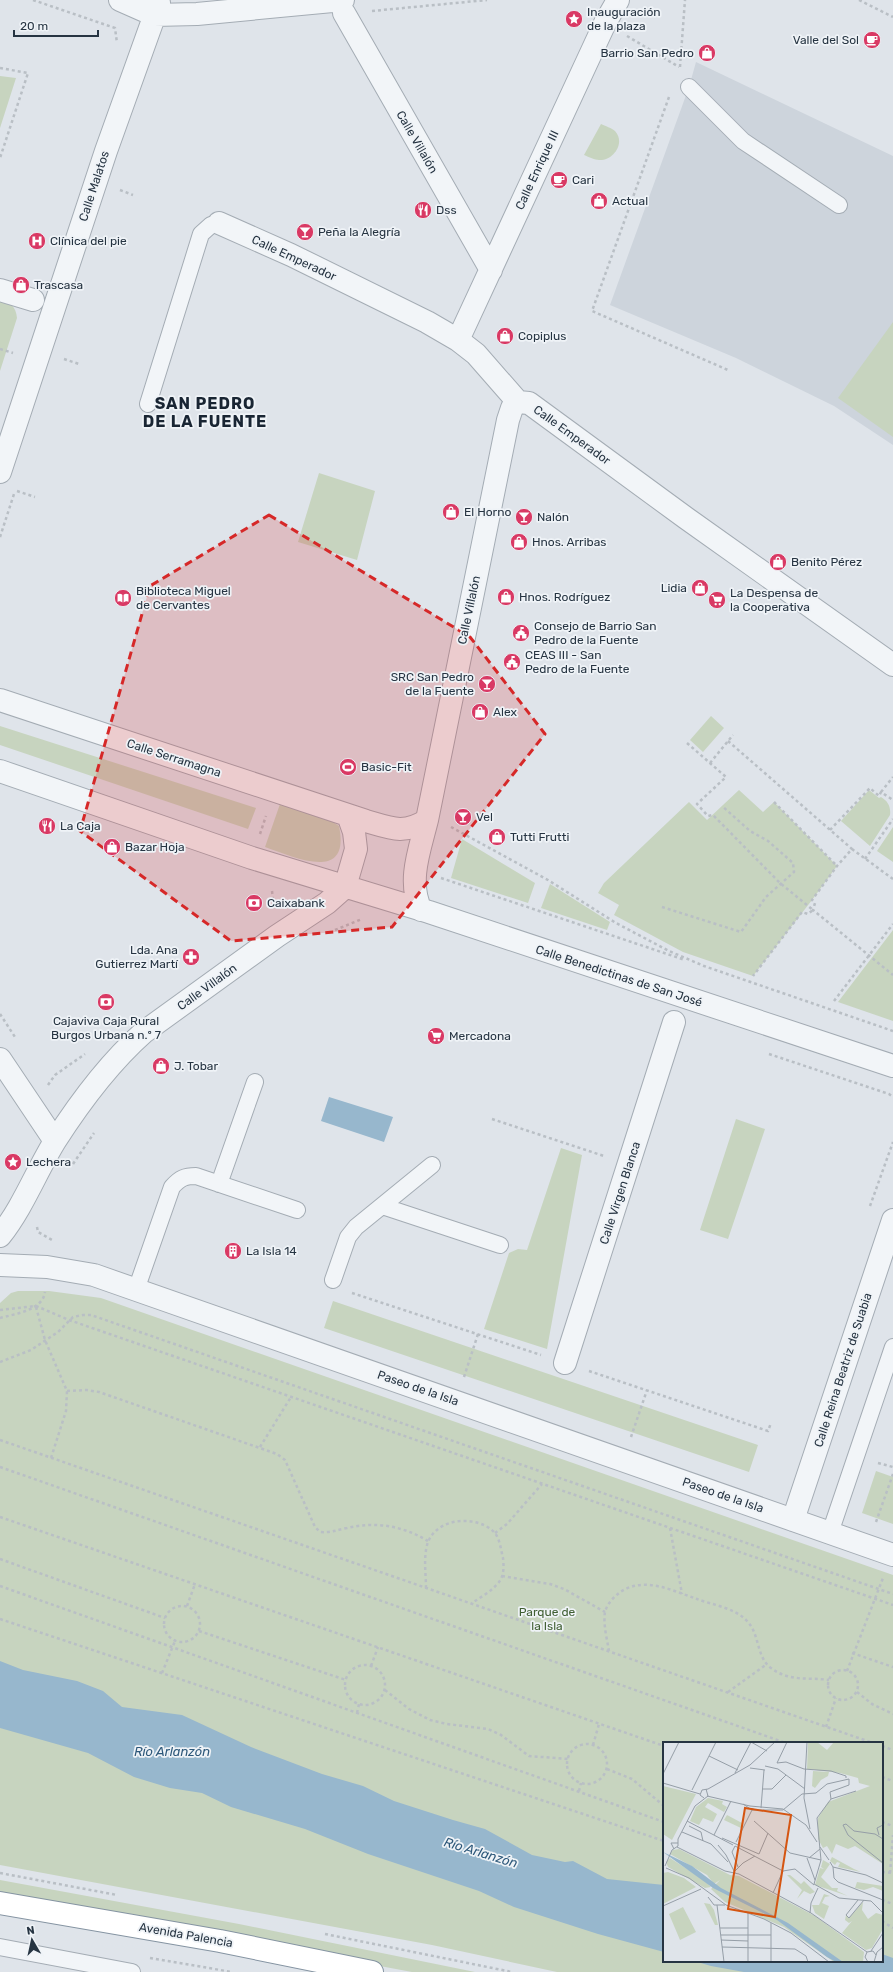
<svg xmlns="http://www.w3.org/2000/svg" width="893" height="1972" font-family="Rubik,sans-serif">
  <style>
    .built { fill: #cdd4dc }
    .green { fill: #c7d4bf; fill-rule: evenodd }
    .water { fill: #97b7cd }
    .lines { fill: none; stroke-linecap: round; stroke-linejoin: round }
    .lane-casing { stroke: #a4acb4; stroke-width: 18 }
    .street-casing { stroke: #a4acb4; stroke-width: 24 }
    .highway-casing { stroke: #8594a2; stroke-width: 24 }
    .path { stroke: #b9bfc5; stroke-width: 2.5; stroke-dasharray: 3 3; stroke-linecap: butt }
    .lane { stroke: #f2f5f8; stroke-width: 16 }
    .street { stroke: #f2f5f8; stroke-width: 22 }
    .highway { stroke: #fff; stroke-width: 22 }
    .marked { fill: #d62828; fill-opacity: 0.2; stroke: #d62828; stroke-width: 3; stroke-dasharray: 8 5; stroke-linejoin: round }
    .labels { text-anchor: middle; stroke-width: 3.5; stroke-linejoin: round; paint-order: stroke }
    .poi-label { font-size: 12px; fill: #263442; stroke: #eff3f7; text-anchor: start }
    .street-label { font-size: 12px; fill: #263442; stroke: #eff3f7 }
    .park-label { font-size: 12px; fill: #405f33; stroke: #eff3f7 }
    .water-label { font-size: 13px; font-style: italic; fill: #2d587a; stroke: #eff3f7 }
    .district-label { font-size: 16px; font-weight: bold; letter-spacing: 1px; fill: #192533; stroke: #eff3f7 }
    .inset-road { fill: none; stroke: #959ea7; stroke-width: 1 }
    .view { fill: #d55511; fill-opacity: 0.15; stroke: #d55511; stroke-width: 2 }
    .inset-edge { fill: none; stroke: #263442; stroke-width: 2 }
  </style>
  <rect width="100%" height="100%" fill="#dfe4ea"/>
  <!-- built -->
  <path class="built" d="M696,62L893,156V445L834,406L736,358L610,305L689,87Z"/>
  <!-- green -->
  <path class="green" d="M0,76L16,78L0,128Z
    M601,124C605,126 612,128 615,131C626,143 613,161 599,160C595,160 589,157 584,155Z
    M0,297C10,303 16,306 17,318L0,371Z
    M893,322V437L838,398Z
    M319,473L375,491L357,560L298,542Z
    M711,716L724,728L703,752L690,740Z
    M0,726L256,808L248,829L0,745Z
    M739,790L763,812L774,802L837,866L812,900L753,976L683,952L614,915L619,905L598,893L604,883L689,802L707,820Z
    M869,790L879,798L881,797C888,801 891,807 890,815L870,846L841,821Z
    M280,804L330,820L339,826C351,884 294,857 265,847Z
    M893,827V862L877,851Z
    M462,839L535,883L528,903L451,878Z
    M550,884L610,922L607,930L541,908Z
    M893,930V1021L838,1002Z
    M736,1119L765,1129L728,1239L700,1230Z
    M561,1148L582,1155L547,1349L484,1329L509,1253L518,1249L527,1250Z
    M18,1291H49L101,1298L893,1575V1972H557L432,1945L0,1865V1303L11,1293ZM664,1743H882V1961H664Z
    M333,1301L758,1445L749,1472L324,1328Z
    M876,1471L893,1477V1524L862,1513Z
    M0,1880L239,1924L475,1972H412L0,1895Z"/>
  <!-- water -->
  <path class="water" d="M329,1097L393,1117L384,1142L321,1121Z
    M0,1661L23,1670L77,1681L103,1691L122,1707L182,1715L251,1747L322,1774L363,1786L394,1801L453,1820L485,1829L532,1855L565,1862L573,1861L607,1879L664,1885V1952L598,1934L514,1907L479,1891L368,1854L305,1829L231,1807L202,1793L170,1788L134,1777L88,1753L0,1728Z
    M882,1954L893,1958V1972H744L711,1966L694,1961H882Z"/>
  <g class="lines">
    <defs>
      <path id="lane" d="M689,87L743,141L839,205
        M148,404L201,234L211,225L219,223
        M219,1184L255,1082
        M382,1206L500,1245
        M333,1280L348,1237L356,1227L432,1165
        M136,1290L172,1187C180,1178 185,1176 196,1176L297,1210
        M830,1533L893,1347
        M0,1947L132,1972"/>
      <path id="street" d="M120,0L154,15L197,14L343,0
        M344,13L491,270
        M219,223L291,255L427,322L458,340L476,354L518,402
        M0,290L33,300
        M458,340L605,23L618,0
        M518,402L529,403L686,518L893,665
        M0,472L106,151L159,3L158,0
        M0,700L366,821C390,828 404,835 427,820L508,420L512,408L518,402
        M0,771L252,858L429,912L893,1066
        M421,910C407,881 420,849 427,820
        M0,1059L55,1141
        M0,1236C23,1207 36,1172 55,1141C80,1102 109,1063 144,1032L277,936L327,903L345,887L356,849L354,832L348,815
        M0,1265L47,1267L94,1275L893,1555
        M565,1363L674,1022
        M793,1520L893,1220"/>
      <path id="highway" d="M0,1903L220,1941L372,1972"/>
    </defs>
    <!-- lane casing -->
    <use href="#lane" class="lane-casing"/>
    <!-- street casing -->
    <use href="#street" class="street-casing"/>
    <!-- highway casing -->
    <use href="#highway" class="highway-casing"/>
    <!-- path -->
    <path class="path" d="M33,0L115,28L117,43
      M859,0L893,17
      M372,11L487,0
      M627,36L679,67
      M680,67L685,0
      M0,68L28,73L0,158
      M669,97L592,311L728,370
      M120,190L133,195
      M0,349L13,353
      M64,359L79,364
      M17,491L35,497
      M0,537L14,494
      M728,741L852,849
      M687,743L726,777L697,804L708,816L713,815L780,883L813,910L808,914L802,912L753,976
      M710,763L733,735
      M881,792L893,777
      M774,802L837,866
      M451,827L548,880L616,923L669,951L704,966L893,1031
      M830,830L870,788L879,796L881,792L893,800
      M260,834L266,816
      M865,859L893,819
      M441,878L685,960
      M893,879L852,849L837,866L812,900L815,903L813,910L893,975
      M272,891L274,908
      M662,907L741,932L766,897L794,872L793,863L768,841L750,831L722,806
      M335,930L362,919
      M834,1001L893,924
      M0,1014L15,1037
      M769,1054L889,1094L893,1097
      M48,1085L55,1075L85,1054
      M492,1119L604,1156
      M73,1164L94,1133
      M870,1206L893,1142
      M37,1227L38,1232L52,1240
      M352,1293L541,1355
      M36,1307L45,1340L67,1391L66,1411L51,1458
      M0,1310L36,1306L69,1320L893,1605
      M0,1318C15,1314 43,1310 45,1292
      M0,1362L31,1350L58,1332L73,1317L83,1315H91L893,1594
      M589,1371L768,1431L771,1423
      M464,1377L478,1334
      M67,1391L87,1390L99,1392L277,1454L285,1460L315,1527L320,1532C330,1533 337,1530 347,1528C376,1521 403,1526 428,1541
      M631,1437L647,1390
      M0,1440L873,1743
      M260,1447L291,1397
      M878,1463L893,1467
      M0,1467L786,1743
      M0,1517L664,1746
      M876,1522L893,1474
      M670,1528L682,1594
      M495,1533L507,1524L542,1484
      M0,1559L165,1618
      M502,1576L550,1584L564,1589L605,1612
      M0,1586L664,1822
      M426,1588C426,1574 423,1556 428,1542C438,1517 477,1515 494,1532C500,1538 501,1551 503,1558C504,1566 504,1576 499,1582C492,1591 481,1597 472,1603
      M164 1624a18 18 0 1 1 36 0a18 18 0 1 1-36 0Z
      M187,1606L195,1584
      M0,1619L664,1841
      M199,1631L346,1680
      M609,1651C607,1639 603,1624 605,1612C607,1604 613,1598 619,1593C643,1575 673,1591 697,1599C713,1605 735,1608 747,1621C760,1634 756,1657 771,1668C789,1682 809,1677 829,1680
      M852,1653L893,1667
      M345 1685a20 20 0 1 1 40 0a20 20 0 1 1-40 0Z
      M371,1666L378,1647
      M828 1685a15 15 0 1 1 30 0a15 15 0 1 1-30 0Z
      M847,1671L883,1578
      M162,1673L175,1641
      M385,1690L409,1709L430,1720L447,1724L488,1729L501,1735L529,1756L568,1759
      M728,1692L767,1664
      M857,1692L872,1704L893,1714
      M357,1713L359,1704
      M826,1727L836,1698
      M567 1764a20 20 0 1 1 40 0a20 20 0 1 1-40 0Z
      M593,1745L599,1724
      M882,1746L893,1750
      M607,1769L632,1779L664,1806
      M882,1777L893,1781
      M579,1791L581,1783
      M882,1822L893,1826
      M882,1872L893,1873
      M0,1873L117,1895
      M890,1873L893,1835
      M882,1900L893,1904
      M882,1921L893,1928
      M325,1934L512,1972
      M150,1958L232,1972"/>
    <!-- lane -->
    <use href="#lane" class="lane"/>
    <!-- street -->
    <use href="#street" class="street"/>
    <!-- highway -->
    <use href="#highway" class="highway"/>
  </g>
  <!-- marked area -->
  <path class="marked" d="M269,515L470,637L545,734L392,927L231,941L80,831L150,586Z"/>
  <!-- icons -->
  <defs>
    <symbol id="sight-disc" viewBox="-11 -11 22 22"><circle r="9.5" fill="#d93964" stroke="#eff3f7"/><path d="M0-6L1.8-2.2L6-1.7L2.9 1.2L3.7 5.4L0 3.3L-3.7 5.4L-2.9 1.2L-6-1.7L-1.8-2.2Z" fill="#fff"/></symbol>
    <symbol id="cafe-disc" viewBox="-11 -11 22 22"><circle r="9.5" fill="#d93964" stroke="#eff3f7"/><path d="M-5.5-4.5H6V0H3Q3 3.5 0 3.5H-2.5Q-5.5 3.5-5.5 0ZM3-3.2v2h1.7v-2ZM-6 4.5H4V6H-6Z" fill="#fff"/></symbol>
    <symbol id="shop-disc" viewBox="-11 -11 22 22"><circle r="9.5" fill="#d93964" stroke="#eff3f7"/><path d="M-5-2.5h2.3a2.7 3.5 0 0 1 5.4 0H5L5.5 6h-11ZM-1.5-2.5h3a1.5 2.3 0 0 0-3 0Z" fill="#fff"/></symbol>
    <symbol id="restaurant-disc" viewBox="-11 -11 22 22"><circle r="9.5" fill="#d93964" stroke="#eff3f7"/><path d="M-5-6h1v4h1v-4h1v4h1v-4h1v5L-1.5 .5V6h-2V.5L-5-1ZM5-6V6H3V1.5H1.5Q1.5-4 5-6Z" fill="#fff"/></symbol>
    <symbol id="bar-disc" viewBox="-11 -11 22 22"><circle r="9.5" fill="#d93964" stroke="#eff3f7"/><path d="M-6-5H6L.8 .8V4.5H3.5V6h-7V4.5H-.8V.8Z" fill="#fff"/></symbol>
    <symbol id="hospital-disc" viewBox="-11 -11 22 22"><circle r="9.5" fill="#d93964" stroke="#eff3f7"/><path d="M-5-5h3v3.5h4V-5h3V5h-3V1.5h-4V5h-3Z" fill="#fff"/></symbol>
    <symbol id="library-disc" viewBox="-11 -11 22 22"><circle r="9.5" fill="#d93964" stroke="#eff3f7"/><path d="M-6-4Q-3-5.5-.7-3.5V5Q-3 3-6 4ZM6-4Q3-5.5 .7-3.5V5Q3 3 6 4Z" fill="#fff"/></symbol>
    <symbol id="supermarket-disc" viewBox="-11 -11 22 22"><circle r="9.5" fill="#d93964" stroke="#eff3f7"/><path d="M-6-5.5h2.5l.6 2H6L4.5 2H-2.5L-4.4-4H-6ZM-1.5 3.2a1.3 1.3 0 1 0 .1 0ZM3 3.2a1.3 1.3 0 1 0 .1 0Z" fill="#fff"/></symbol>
    <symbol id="civic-disc" viewBox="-11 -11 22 22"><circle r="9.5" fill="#d93964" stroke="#eff3f7"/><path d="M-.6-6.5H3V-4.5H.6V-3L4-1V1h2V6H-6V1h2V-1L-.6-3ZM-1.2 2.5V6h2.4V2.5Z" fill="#fff"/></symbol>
    <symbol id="stadium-disc" viewBox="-11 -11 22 22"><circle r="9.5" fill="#d93964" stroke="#eff3f7"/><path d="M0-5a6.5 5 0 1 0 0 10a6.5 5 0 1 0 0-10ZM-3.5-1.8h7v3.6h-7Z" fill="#fff"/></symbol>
    <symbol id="bank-disc" viewBox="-11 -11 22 22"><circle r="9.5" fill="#d93964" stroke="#eff3f7"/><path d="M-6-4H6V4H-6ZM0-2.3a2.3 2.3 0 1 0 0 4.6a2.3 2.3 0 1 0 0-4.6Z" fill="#fff"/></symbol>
    <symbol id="pharmacy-disc" viewBox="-11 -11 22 22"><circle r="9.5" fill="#d93964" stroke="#eff3f7"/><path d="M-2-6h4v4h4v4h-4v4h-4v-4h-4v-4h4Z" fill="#fff"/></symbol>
    <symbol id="building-disc" viewBox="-11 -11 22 22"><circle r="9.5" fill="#d93964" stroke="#eff3f7"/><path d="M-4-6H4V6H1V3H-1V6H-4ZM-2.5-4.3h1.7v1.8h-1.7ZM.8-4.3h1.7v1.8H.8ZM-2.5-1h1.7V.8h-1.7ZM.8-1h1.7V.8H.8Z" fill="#fff"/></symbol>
  </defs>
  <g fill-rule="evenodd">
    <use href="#sight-disc" x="564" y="9" width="20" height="20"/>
    <use href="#cafe-disc" x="862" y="30" width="20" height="20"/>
    <use href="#shop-disc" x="697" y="43" width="20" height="20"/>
    <use href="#cafe-disc" x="549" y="170" width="20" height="20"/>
    <use href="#shop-disc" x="589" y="191" width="20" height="20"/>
    <use href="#restaurant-disc" x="413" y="200" width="20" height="20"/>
    <use href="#bar-disc" x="295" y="222" width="20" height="20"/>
    <use href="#hospital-disc" x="27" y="231" width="20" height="20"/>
    <use href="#shop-disc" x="11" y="275" width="20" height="20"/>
    <use href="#shop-disc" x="495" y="326" width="20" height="20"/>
    <use href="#shop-disc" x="441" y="502" width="20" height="20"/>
    <use href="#bar-disc" x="514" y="507" width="20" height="20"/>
    <use href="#shop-disc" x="509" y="532" width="20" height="20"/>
    <use href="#shop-disc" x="768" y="552" width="20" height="20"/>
    <use href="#shop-disc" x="690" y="578" width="20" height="20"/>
    <use href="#shop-disc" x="496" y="587" width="20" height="20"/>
    <use href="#library-disc" x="113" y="588" width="20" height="20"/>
    <use href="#supermarket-disc" x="707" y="590" width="20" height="20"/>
    <use href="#civic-disc" x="511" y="623" width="20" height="20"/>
    <use href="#civic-disc" x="502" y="652" width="20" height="20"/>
    <use href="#bar-disc" x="477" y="674" width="20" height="20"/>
    <use href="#shop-disc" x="470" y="702" width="20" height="20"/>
    <use href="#stadium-disc" x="338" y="757" width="20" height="20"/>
    <use href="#bar-disc" x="453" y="807" width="20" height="20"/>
    <use href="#restaurant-disc" x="37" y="816" width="20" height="20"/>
    <use href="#shop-disc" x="487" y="827" width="20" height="20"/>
    <use href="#shop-disc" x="102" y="837" width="20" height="20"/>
    <use href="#bank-disc" x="244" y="893" width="20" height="20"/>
    <use href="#pharmacy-disc" x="181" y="947" width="20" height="20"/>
    <use href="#bank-disc" x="96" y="992" width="20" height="20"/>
    <use href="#supermarket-disc" x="426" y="1026" width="20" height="20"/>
    <use href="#shop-disc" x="151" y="1056" width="20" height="20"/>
    <use href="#sight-disc" x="3" y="1152" width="20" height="20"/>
    <use href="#building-disc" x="223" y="1241" width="20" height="20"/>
  </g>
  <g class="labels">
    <!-- poi labels -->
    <g class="poi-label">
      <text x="587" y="16">Inauguración<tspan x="587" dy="14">de la plaza</tspan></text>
      <text x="859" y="44" text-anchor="end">Valle del Sol</text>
      <text x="694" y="57" text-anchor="end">Barrio San Pedro</text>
      <text x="572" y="184">Cari</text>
      <text x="612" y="205">Actual</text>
      <text x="436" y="214">Dss</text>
      <text x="318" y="236">Peña la Alegría</text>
      <text x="50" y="245">Clínica del pie</text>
      <text x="34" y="289">Trascasa</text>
      <text x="518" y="340">Copiplus</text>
      <text x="464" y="516">El Horno</text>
      <text x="537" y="521">Nalón</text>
      <text x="532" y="546">Hnos. Arribas</text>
      <text x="791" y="566">Benito Pérez</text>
      <text x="687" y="592" text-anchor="end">Lidia</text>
      <text x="136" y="595">Biblioteca Miguel<tspan x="136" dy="14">de Cervantes</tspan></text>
      <text x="730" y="597">La Despensa de<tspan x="730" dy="14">la Cooperativa</tspan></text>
      <text x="519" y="601">Hnos. Rodríguez</text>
      <text x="534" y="630">Consejo de Barrio San<tspan x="534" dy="14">Pedro de la Fuente</tspan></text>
      <text x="525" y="659">CEAS III - San<tspan x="525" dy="14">Pedro de la Fuente</tspan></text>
      <text x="474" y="681" text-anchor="end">SRC San Pedro<tspan x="474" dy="14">de la Fuente</tspan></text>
      <text x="493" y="716">Alex</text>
      <text x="361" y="771">Basic-Fit</text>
      <text x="476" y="821">Vel</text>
      <text x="60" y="830">La Caja</text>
      <text x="510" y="841">Tutti Frutti</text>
      <text x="125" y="851">Bazar Hoja</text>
      <text x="267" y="907">Caixabank</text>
      <text x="178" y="954" text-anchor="end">Lda. Ana<tspan x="178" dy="14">Gutierrez Martí</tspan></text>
      <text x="106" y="1025" text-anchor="middle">Cajaviva Caja Rural<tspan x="106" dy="14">Burgos Urbana n.º 7</tspan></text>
      <text x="449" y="1040">Mercadona</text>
      <text x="174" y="1070">J. Tobar</text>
      <text x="26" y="1166">Lechera</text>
      <text x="246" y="1255">La Isla 14</text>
    </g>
    <!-- street labels -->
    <g class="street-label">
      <text transform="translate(417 142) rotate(60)" y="4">Calle Villalón</text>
      <text transform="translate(537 170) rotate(-65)" y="4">Calle Enrique III</text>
      <text transform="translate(94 186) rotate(-72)" y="4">Calle Malatos</text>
      <text transform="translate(294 258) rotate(25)" y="4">Calle Emperador</text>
      <text transform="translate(572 435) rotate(36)" y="4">Calle Emperador</text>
      <text transform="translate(469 610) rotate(-78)" y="4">Calle Villalón</text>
      <text transform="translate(174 758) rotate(18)" y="4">Calle Serramagna</text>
      <text transform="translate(619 976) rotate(18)" y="4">Calle Benedictinas de San José</text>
      <text transform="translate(207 987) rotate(-36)" y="4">Calle Villalón</text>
      <text transform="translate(620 1193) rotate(-72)" y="4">Calle Virgen Blanca</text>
      <text transform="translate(843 1370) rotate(-72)" y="4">Calle Reina Beatriz de Suabia</text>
      <text transform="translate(418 1388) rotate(19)" y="4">Paseo de la Isla</text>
      <text transform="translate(723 1495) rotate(19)" y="4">Paseo de la Isla</text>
      <text transform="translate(186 1935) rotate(10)" y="4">Avenida Palencia</text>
    </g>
    <!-- park labels -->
    <g class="park-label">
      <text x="547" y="1616">Parque de<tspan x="547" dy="14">la Isla</tspan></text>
    </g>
    <!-- water labels -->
    <g class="water-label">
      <text x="172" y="1756">Río Arlanzón</text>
      <text transform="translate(481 1852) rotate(17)" y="5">Río Arlanzón</text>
    </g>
    <!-- district labels -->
    <g class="district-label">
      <text x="205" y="409">SAN PEDRO<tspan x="205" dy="18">DE LA FUENTE</tspan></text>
    </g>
  </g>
  <!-- overview -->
  <g transform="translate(663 1742)">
    <rect width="220" height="220" fill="#dfe4ea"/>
    <path d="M145,0H154L164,8L171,0H220V122L192,104L185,107L173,102L169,112L164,104L160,106L155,97V76L165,60L207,44L196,41L195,36L177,31L144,27ZM150,29L166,30L165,34L158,38L152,46L149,44ZM0,44L33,52L9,98L0,92ZM45,56L60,59L59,62L64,65L61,70L45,61L42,65L54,72L50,80L40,76L36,83L27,79L33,65ZM64,73L79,81L78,86L61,78ZM16,107L67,133L76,134L152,174L201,210L200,220H171L121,185L62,160L48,147L57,138L51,142L44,133L7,112L10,108ZM169,115L191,127L198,130L175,125L177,121L174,120L172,123L167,119ZM7,116L41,138L48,145L42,146L5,125L3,120ZM160,118L167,122L158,135L169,146H175L174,149L185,154L152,143L157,126L161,127L158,125ZM5,130L21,136L33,145L0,162V131ZM124,133H127L138,142L141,139L152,150L147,152L141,149L134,157L139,148ZM194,140L220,144V149L210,145L201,148L192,146ZM161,152L167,154L162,155L159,161L166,164L161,177L152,171L149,163H156ZM200,160L199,168L205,177L213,171L220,173V187L209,206L203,208L179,191L189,179L186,181L182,178L183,173L186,176ZM41,161L47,162L51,168L55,183H52ZM20,165L33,190L17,198L6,172Z" fill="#c7d4bf"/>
    <path d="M0,110L29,124L58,146L125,181L180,220H173L164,215L114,178L50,146Z" fill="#97b7cd"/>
    <path class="inset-road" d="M88,0L104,9M144,0L141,56L147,87M46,14L75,28M114,21L123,20L141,27L168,29L183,34V36M114,21L124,0M102,24L115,27L142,47M87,26L102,28M72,31L88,0M0,32L16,0M0,41L37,52M99,47H109L123,33M29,48L53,0M193,49L168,57L154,76L158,118L151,142L176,156L208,159L220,171M44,54L87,64L120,67L143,83L154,100M41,56L37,53L39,48L45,47L87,23L112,0M80,62L89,68H120L139,52L153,51L164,42L186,37V43L167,50L168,57M98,66L101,28M24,79L70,103M91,79L127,111L158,118M26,84L38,90L40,99M19,90L48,102L65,120M51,93L68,59M216,93L214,86L220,83M59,96L96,112L105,91M220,97L212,92L191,89L183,82L180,83L185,93L220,121M73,100L90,66M55,103L63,113L72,131M72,104L120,129L132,127L151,143M72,104L69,110L75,125M14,105L62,129L76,132L148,171L204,210M157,105L166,118M11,107L8,101H15M144,116L152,138M146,116L157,107M167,120L170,125L203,133L220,141M2,124L9,108L15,104V97L32,64L45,54L43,47M170,125L171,136L175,140L220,158M3,126L26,136L63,163L101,177L128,191L166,220M70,131L80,121L92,114M110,151L120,129M45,155L51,163H62M195,158L183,173L186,176L201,158M54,163L61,220M0,164L38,147M85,170V220M147,171L148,161L155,146M108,181V220M57,186H85M58,193H108M58,198L85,199M59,205L132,207L143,214L145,220M208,209L220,191M205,220L202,215L204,210L210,209L213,213M211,220L214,210L220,205"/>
    <path class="view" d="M82,66L128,73L112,175L65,167Z"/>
    <rect width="220" height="220" class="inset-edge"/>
  </g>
  <!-- north arrow -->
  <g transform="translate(32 1940) rotate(351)" stroke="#eff3f7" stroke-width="3" paint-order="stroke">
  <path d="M0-3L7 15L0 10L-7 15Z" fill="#263442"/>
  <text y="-6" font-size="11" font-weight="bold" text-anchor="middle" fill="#263442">N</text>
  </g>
  <!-- scale -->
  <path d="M14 30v6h84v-6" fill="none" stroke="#263442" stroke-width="2"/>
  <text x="20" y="30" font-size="12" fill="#263442" stroke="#eff3f7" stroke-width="3" paint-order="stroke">20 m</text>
</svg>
